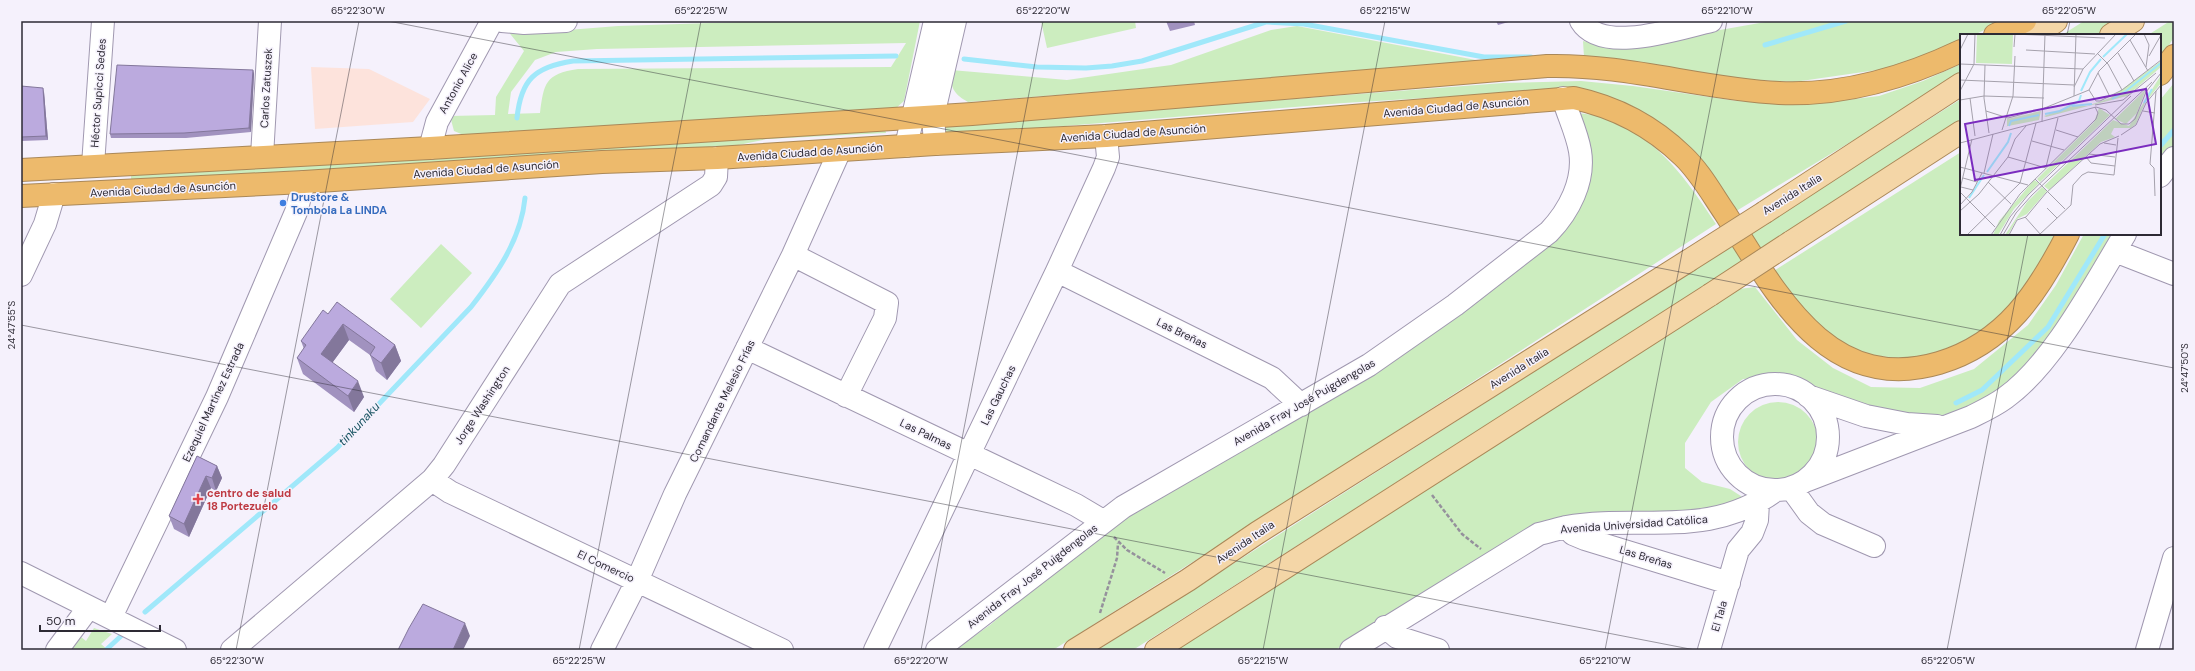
<svg xmlns="http://www.w3.org/2000/svg" width="2195" height="671" font-family="'DM Sans',sans-serif">
  <style>
    .industrial { fill: #fde3dc }
    .green { fill: #ccedbf; fill-rule: evenodd }
    .lines { fill: none; stroke-linecap: round; stroke-linejoin: round }
    .stream { stroke: #a0e8fa; stroke-width: 5 }
    .minor-casing { stroke: #a098b0; stroke-width: 24 }
    .major-casing { stroke: #aa8858; stroke-width: 24 }
    .highway-casing { stroke: #aa8858; stroke-width: 24 }
    .path { stroke: #95919c; stroke-width: 2.5; stroke-dasharray: 4 2; stroke-linecap: butt }
    .minor { stroke: #fff; stroke-width: 22 }
    .major { stroke: #f4d6a7; stroke-width: 22 }
    .highway { stroke: #edba6c; stroke-width: 22 }
    .major-bridge-casing { stroke: #aa8858; stroke-width: 24; stroke-linecap: butt }
    .major-bridge { stroke: #f4d6a7; stroke-width: 22 }
    .wall { fill: #a192bf }
    .shaded-wall { fill: #83779b }
    .building { fill: #bbaade; stroke: #83779b }
    .ticks { fill: none; stroke: #2d2a34; stroke-width: 1; stroke-opacity: 0.45 }
    .shop-dot { fill: #3f7fe0; stroke: #f5f1fc; stroke-width: 1.5 }
    .health-dot { fill: #e0444e; stroke: #f5f1fc; stroke-width: 1.5 }
    .labels { text-anchor: middle; stroke-width: 3; stroke-linejoin: round; paint-order: stroke }
    .street-label { font-size: 11px; fill: #2d2a34; stroke: #f5f1fc }
    .shop-label { font-size: 11px; font-weight: bold; fill: #366cbe; stroke: #f5f1fc; text-anchor: start }
    .health-label { font-size: 11px; font-weight: bold; fill: #be3a42; stroke: #f5f1fc; text-anchor: start }
    .water-label { font-size: 12px; font-style: italic; fill: #195462; stroke: #f5f1fc }
    .inset-river { fill: none; stroke: #a0e8fa; stroke-width: 2 }
    .inset-road { fill: none; stroke: #a5a1ac; stroke-width: 1 }
    .view { fill: #7b2cbf; fill-opacity: 0.15; stroke: #7b2cbf; stroke-width: 2 }
    .inset-edge { fill: none; stroke: #2d2a34; stroke-width: 2 }
    .neatline { fill: none; stroke: #2d2a34; stroke-width: 1.5 }
    .ticks-label { font-size: 10px; text-anchor: middle; fill: #2d2a34 }
  </style>
  <rect width="100%" height="100%" fill="#f5f1fc"/>
  <!-- industrial -->
  <path class="industrial" d="M311,67L369,69L430,99L413,122L315,129Z"/>
  <!-- green -->
  <path class="green" d="M768,21H920L904,101L894,110L466,136L454,131L450,116L495,115L496,97L524,51L507,30L543,32L618,26ZM906,43L891,67L578,69C545,74 544,83 540,113L508,114L511,92L535,60L556,52L597,49Z
    M1041,21H1135L1136,28L1047,48Z
    M1771,21H2003L1974,35H1961V41L1891,68L1794,82L1704,77L1559,62L1280,77L968,102C953,94 950,87 951,70L1067,80L1171,65L1271,30L1297,26L1476,60H1542L1584,57L1583,41L1612,49Z
    M2084,21H2122L2100,35H2062Z
    M2170,21H2174V37L2160,60V35H2148Z
    M1961,64V73L1935,91L1728,216L1657,131L1522,92L1344,103L942,136L941,126L1503,83L1581,81L1633,86L1737,101L1814,104L1879,96L1923,81Z
    M2174,83V147L2160,161V100Z
    M1961,99V123L1133,650H1098Z
    M1570,112C1582,114 1596,114 1607,119C1660,140 1686,179 1716,224L1264,517L1053,650H954L990,625L1100,532L1365,379L1584,191Z
    M885,129L886,133L767,139L724,148L131,180V174Z
    M1961,152V234H2060L2006,316L1968,345L1928,362L1839,351L1769,274Z
    M2084,234H2112L2056,330L2011,382L1964,409L1932,418L1844,402L1797,381L1776,377L1743,379L1711,402L1685,443V468L1702,482L1730,489L1744,498L1704,515L1556,522L1468,569L1335,650H1175L1739,289L1755,287L1797,340L1833,368L1871,387L1920,388L1974,369L2028,325L2056,285Z
    M441,244L472,273L421,328L390,299Z
    M1738 442a40 40 0 1 1 80 0a40 40 0 1 1-80 0Z
    M94,628L112,634L101,644L108,650H64L76,633L86,641Z"/>
  <g class="lines">
    <!-- stream -->
    <path class="stream" d="M1267,22L1304,24L1484,57H1531
      M1765,45L1846,21
      M964,59L1037,67L1086,68L1112,66L1142,61L1269,21
      M517,118C521,79 535,67 573,61L896,56
      M2160,146L2174,130
      M1956,403L1982,390L2048,327L2105,234
      M145,612L337,448L471,307C496,275 521,240 525,198
      M106,650L121,636"/>
    <defs>
      <path id="minor" d="M502,21L524,23L566,21
        M1581,21C1602,55 1679,28 1711,21
        M935,144L933,116L955,21
        M906,146L935,21
        M430,148L437,122L492,21
        M262,156L270,21
        M93,165L103,21
        M2160,176L2174,158
        M2115,251L2174,274
        M793,255L887,303L885,318L846,396
        M1057,271L1272,378L1301,405
        M21,275L45,224L54,194
        M747,348L1076,505L1103,521
        M1722 437a53 53 0 1 1 106 0a53 53 0 1 1-106 0Z
        M1808,396L1866,416L1907,424L1937,426
        M432,480L450,492L782,650
        M1805,481L1971,417C1983,411 1994,406 2005,398C2053,364 2094,285 2125,234
        M1791,488L1809,513L1823,524L1874,546
        M1566,527L1573,534L1585,539L1729,583
        M21,573L175,650
        M111,617L217,397L296,212L304,182
        M1385,627L1397,637L1438,650
        M57,650L89,607
        M232,650L432,480L444,465L560,284L711,185L716,177L717,158
        M602,650L637,581L675,494L793,255L840,150
        M875,650L1057,271L1104,168L1108,157L1106,136
        M937,650L1123,507L1369,365L1455,305L1549,232C1569,211 1585,181 1580,151C1577,133 1568,115 1563,98
        M1351,650L1539,534C1548,532 1557,529 1566,527C1640,514 1709,540 1776,490
        M1709,650L1738,550L1752,533L1757,520L1758,503
        M2147,650L2174,558"/>
      <path id="major" d="M2035,35L2056,21
        M2111,35L2133,21
        M1765,212L1961,84
        M1791,242L1961,132
        M1075,650L1188,580L1257,533L1688,261
        M1156,650L1710,295"/>
      <path id="highway" d="M1995,35L2025,21
        M2160,74L2174,56
        M21,170L430,148L972,114L1547,66C1626,64 1701,89 1779,93C1843,96 1904,78 1961,51
        M21,196L304,182L602,162L717,158L935,144L1106,136L1574,98C1616,107 1652,126 1683,156C1700,172 1712,194 1725,213C1775,291 1827,396 1939,363C2006,343 2038,292 2068,234"/>
    </defs>
    <!-- minor casing -->
    <use href="#minor" class="minor-casing"/>
    <!-- major casing -->
    <use href="#major" class="major-casing"/>
    <!-- highway casing -->
    <use href="#highway" class="highway-casing"/>
    <!-- path -->
    <path class="path" d="M1432,495L1462,534L1481,549
      M1114,537L1127,550L1165,573
      M1100,613L1117,558L1118,543"/>
    <!-- minor -->
    <use href="#minor" class="minor"/>
    <!-- major -->
    <use href="#major" class="major"/>
    <!-- highway -->
    <use href="#highway" class="highway"/>
    <defs>
      <path id="major-bridge" d="M1688,261L1765,212
        M1710,295L1791,242"/>
    </defs>
    <!-- major-bridge casing -->
    <use href="#major-bridge" class="major-bridge-casing"/>
    <!-- major-bridge -->
    <use href="#major-bridge" class="major-bridge"/>
  </g>
  <!-- wall -->
  <path class="wall" d="M1166,21H1194L1195,25L1170,31Z
    M1496,21H1512L1498,25Z
    M253,70L254,74L251,132L186,138H111L110,134Z
    M21,86L44,92L48,140L21,141Z
    M328,314L395,345L401,361L387,380L376,371L370,355L349,340L332,363L364,397L354,412L303,374L297,358L304,349L301,341Z
    M197,456L217,466L222,478L216,491L211,488L189,537L174,529L169,516Z"/>
  <!-- shaded-wall -->
  <path class="shaded-wall" d="M253,70L254,74L251,132L249,128Z
    M43,88L44,92L48,140L46,136Z
    M343,324L349,340L327,370L321,354Z
    M395,345L401,361L387,380L381,363Z
    M358,381L364,397L354,412L348,396Z
    M217,466L222,478L216,491L212,478Z
    M206,476L211,488L189,537L184,524Z
    M465,623L470,636L463,650H453Z"/>
  <!-- building -->
  <path class="building" d="M117,65L253,70L249,128L184,133L110,134Z
    M21,86L43,88L46,136L21,137Z
    M337,302L395,345L381,363L370,355L375,347L343,324L321,354L358,381L348,396L297,358L306,345L301,341L323,310L328,314Z
    M197,456L217,466L212,478L206,476L184,524L169,516Z
    M423,604L465,623L453,650H398L409,628Z"/>
  <!-- ticks -->
  <path class="ticks" d="M388,21L2174,368M2067,35L2070,21M21,325L1695,650M236,650L359,21M579,650L701,21M921,650L1043,21M1263,650L1385,21M1605,650L1727,21M1947,650L2028,234"/>
  <!-- markers -->
  <circle class="shop-dot" cx="283" cy="203" r="4"/>
  <path class="health-dot" d="M196 493h4v4h4v4h-4v4h-4v-4h-4v-4h4z"/>
  <g class="labels">
    <!-- street labels -->
    <g class="street-label">
      <text transform="translate(458 83) rotate(-61)" y="4">Antonio Alice</text>
      <text transform="translate(266 88) rotate(-87)" y="4">Carlos Zatuszek</text>
      <text transform="translate(98 93) rotate(-86)" y="4">Héctor Supicci Sedes</text>
      <text transform="translate(1456 107) rotate(-5)" y="4">Avenida Ciudad de Asunción</text>
      <text transform="translate(1133 133) rotate(-4)" y="4">Avenida Ciudad de Asunción</text>
      <text transform="translate(810 152) rotate(-4)" y="4">Avenida Ciudad de Asunción</text>
      <text transform="translate(486 169) rotate(-4)" y="4">Avenida Ciudad de Asunción</text>
      <text transform="translate(163 189) rotate(-3)" y="4">Avenida Ciudad de Asunción</text>
      <text transform="translate(1792 194) rotate(-32)" y="4">Avenida Italia</text>
      <text transform="translate(1182 333) rotate(26)" y="4">Las Breñas</text>
      <text transform="translate(1519 368) rotate(-32)" y="4">Avenida Italia</text>
      <text transform="translate(998 395) rotate(-64)" y="4">Las Gauchas</text>
      <text transform="translate(722 401) rotate(-64)" y="4">Comandante Melesio Frías</text>
      <text transform="translate(213 402) rotate(-65)" y="4">Ezequiel Martínez Estrada</text>
      <text transform="translate(1304 402) rotate(-30)" y="4">Avenida Fray José Puigdengolas</text>
      <text transform="translate(482 405) rotate(-57)" y="4">Jorge Washington</text>
      <text transform="translate(926 434) rotate(26)" y="4">Las Palmas</text>
      <text transform="translate(1634 524) rotate(-4)" y="4">Avenida Universidad Católica</text>
      <text transform="translate(1245 542) rotate(-34)" y="4">Avenida Italia</text>
      <text transform="translate(1646 557) rotate(17)" y="4">Las Breñas</text>
      <text transform="translate(606 566) rotate(25)" y="4">El Comercio</text>
      <text transform="translate(1032 576) rotate(-38)" y="4">Avenida Fray José Puigdengolas</text>
      <text transform="translate(1719 616) rotate(-74)" y="4">El Tala</text>
    </g>
    <!-- shop labels -->
    <g class="shop-label">
      <text x="291" y="201">Drustore &amp;<tspan x="291" dy="13">Tombola La LINDA</tspan></text>
    </g>
    <!-- health labels -->
    <g class="health-label">
      <text x="207" y="497">centro de salud<tspan x="207" dy="13">18 Portezuelo</tspan></text>
    </g>
    <!-- water labels -->
    <g class="water-label">
      <text transform="translate(359 424) rotate(-47)" y="4">tinkunaku</text>
    </g>
  </g>
  <!-- overview -->
  <g transform="translate(1960 34)">
    <rect width="201" height="201" fill="#f5f1fc"/>
    <path d="M17,0L53,1L52,30L16,29ZM201,27V33L167,62L86,83L84,82L112,72H127L150,64ZM201,41V49L185,69L176,90L171,94H154L151,100L155,103L141,108L89,156L84,152L153,86L169,92ZM186,55L177,79L166,90L155,85ZM139,74L150,81L80,148L77,145L134,88ZM81,77L79,86L43,93L47,92V85ZM74,146L79,149L54,175L38,201H33L39,187ZM82,153L87,157L67,180L57,185L48,201H45L67,168Z" fill="#ccedbf"/>
    <path class="inset-river" d="M143,23L167,0M121,57L130,38L141,25M152,65L166,57L201,29M184,69L192,55M112,72L132,70M85,80L100,77L119,67L121,61M49,92L51,87L79,81M27,138L48,108L51,99M9,164L24,141"/>
    <path class="inset-road" d="M53,0L145,4M184,0L189,11L186,33M170,6L188,37M54,13L55,0M0,16L8,0M66,16L135,20M137,19L148,30L162,56M158,19L174,47M189,22L201,1M0,30L123,35M25,31L24,64L29,99M138,39L150,63M0,46L114,51M114,53L123,35L156,0M129,56L136,67H140L162,56L201,26M129,56L139,37L176,0M0,57L14,30L15,0M114,62L116,0M10,64L15,102M0,66L24,62L84,64M135,71L163,66L196,39M26,77L48,84L82,75L129,56M183,77L195,79M82,88L85,0M42,96L53,62L55,22M96,96L118,103M161,101L176,91L186,69L201,51M72,107L104,116M0,109L136,73L146,76L161,90H169L175,85L186,58L201,39M144,109L156,111M129,120L155,123M48,123L86,134M126,123L131,129L155,132M0,133L68,151M86,133L98,84M24,139L33,100M3,144L17,148M75,145L105,175M28,148L51,170M1,153L13,156M0,155L12,105M0,158L35,193M195,162L194,134L190,130L196,57M0,171L12,158L22,139M87,174L97,184M0,177L19,160L48,123L55,105L66,92M65,183L81,201M7,201L60,149L76,89M31,201L60,160L136,85L138,79L135,73M40,201L50,183L68,161L171,62M43,201L56,179L72,161L192,48M49,201L57,186L66,183L86,159L140,110L159,102M79,201L111,171L113,151L122,141L128,138L154,141L158,104"/>
    <path class="view" d="M186,55L196,110L15,146L5,90Z"/>
    <rect width="201" height="201" class="inset-edge"/>
  </g>
  <!-- border -->
  <rect width="2195" height="671" fill="none" stroke="#f5f1fc" stroke-width="44"/>
  <!-- scale -->
  <path d="M40 625v6h120v-6" fill="none" stroke="#2d2a34" stroke-width="2"/>
  <text x="46" y="625" font-size="12" fill="#2d2a34" stroke="#f5f1fc" stroke-width="3" paint-order="stroke">50 m</text>
  <rect x="22" y="22" width="2151" height="627" class="neatline"/>
  <g class="ticks-label">
    <text x="358" y="14">65°22'30"W</text>
    <text x="701" y="14">65°22'25"W</text>
    <text x="1043" y="14">65°22'20"W</text>
    <text x="1385" y="14">65°22'15"W</text>
    <text x="1727" y="14">65°22'10"W</text>
    <text x="2069" y="14">65°22'05"W</text>
    <text transform="translate(11 325) rotate(-90)" y="4">24°47'55"S</text>
    <text transform="translate(2184 368) rotate(-90)" y="4">24°47'50"S</text>
    <text x="237" y="664">65°22'30"W</text>
    <text x="579" y="664">65°22'25"W</text>
    <text x="921" y="664">65°22'20"W</text>
    <text x="1263" y="664">65°22'15"W</text>
    <text x="1605" y="664">65°22'10"W</text>
    <text x="1948" y="664">65°22'05"W</text>
  </g>
</svg>
